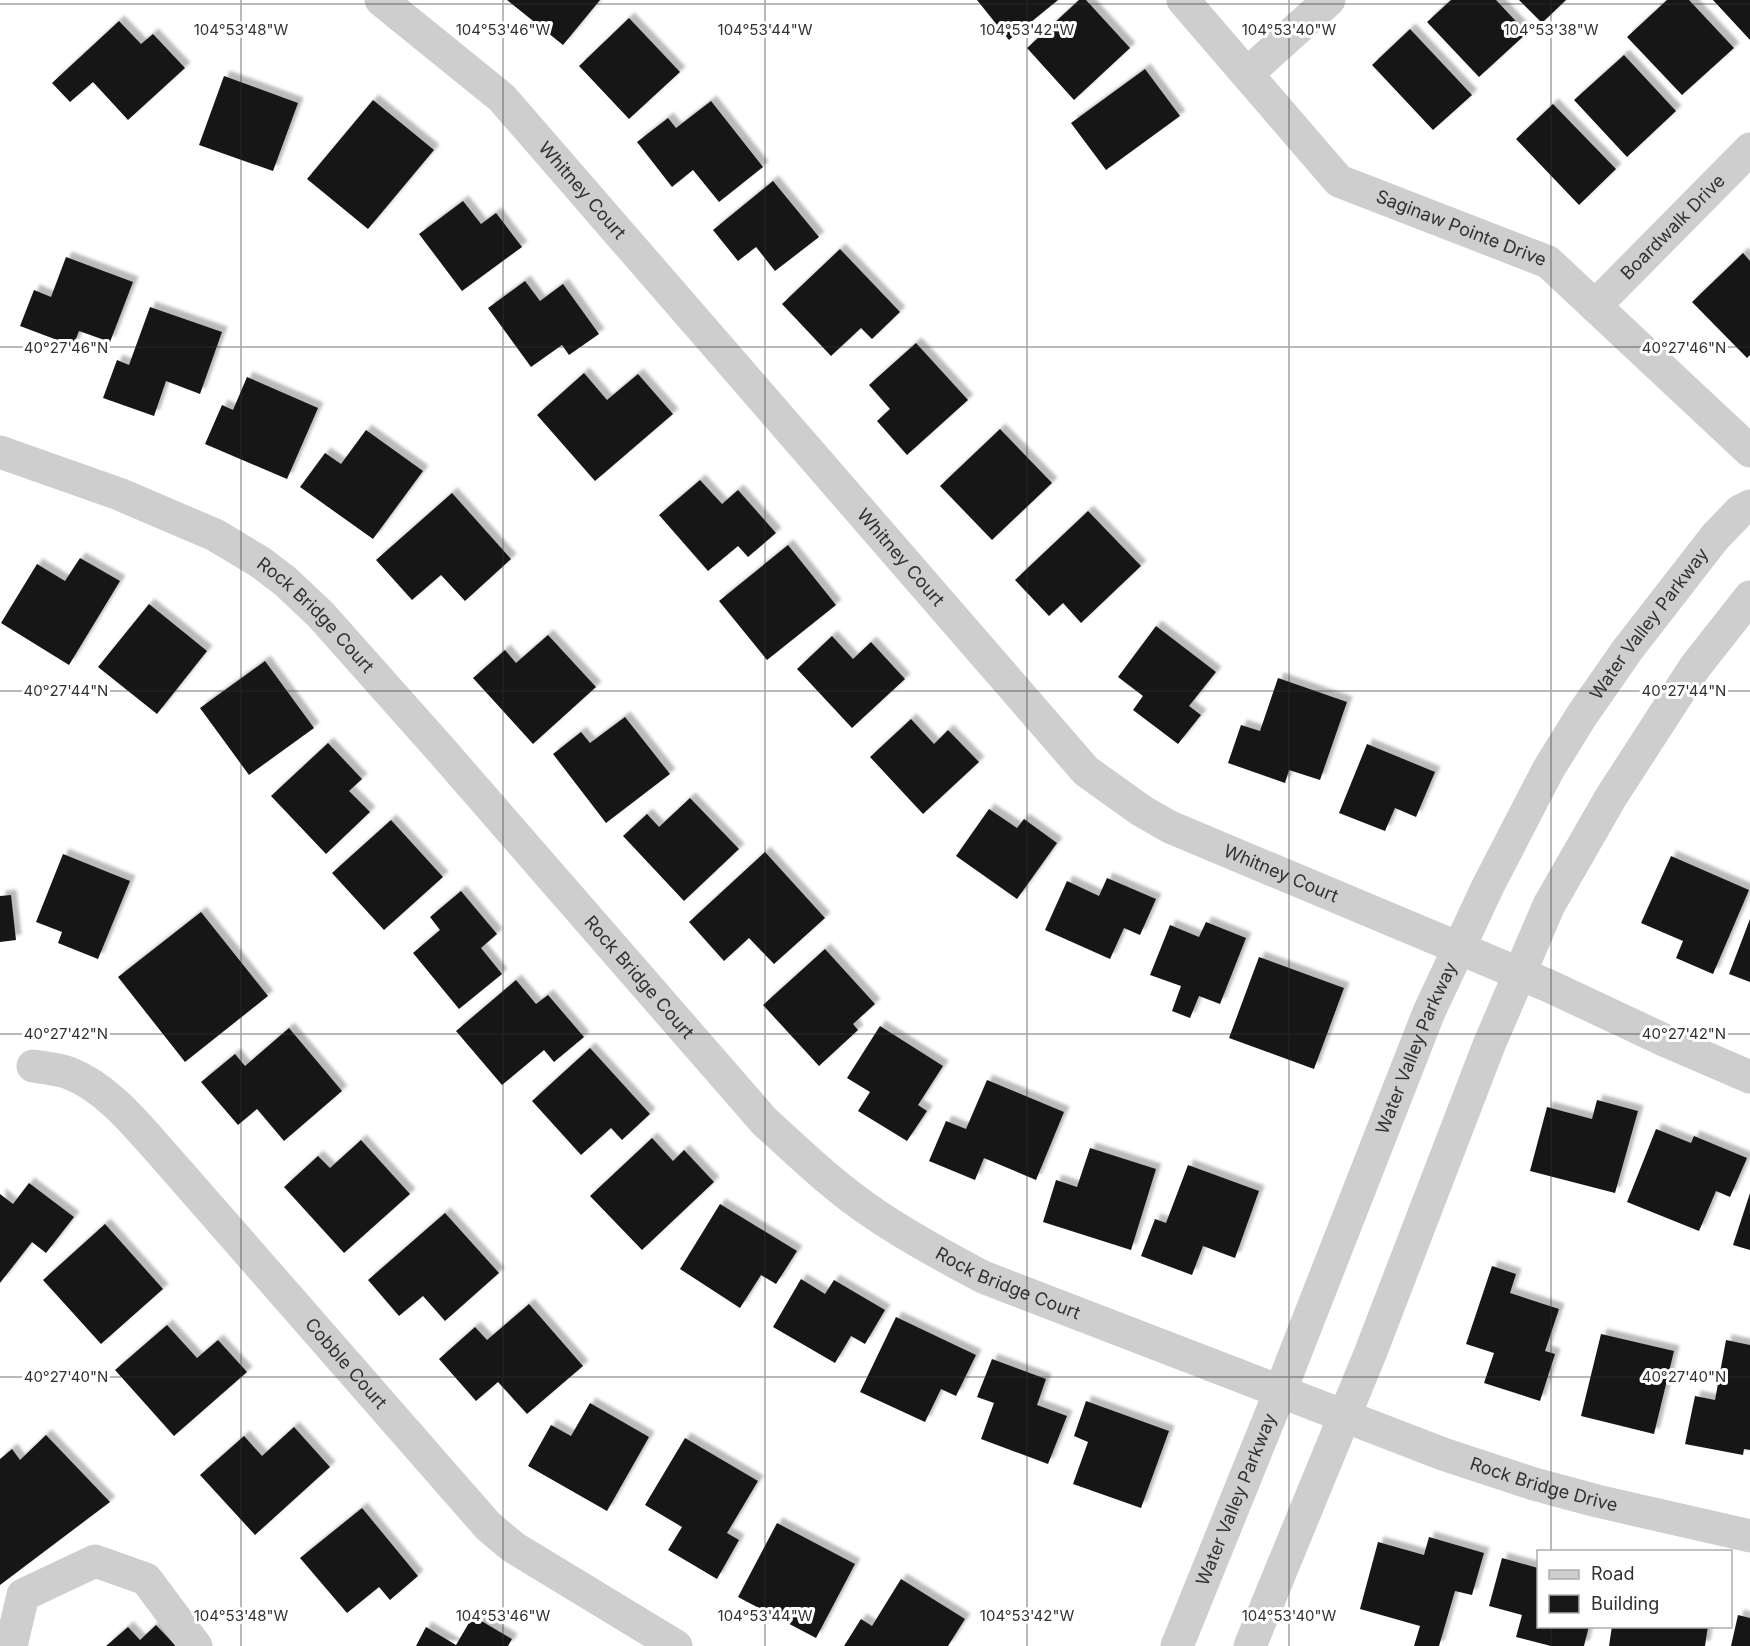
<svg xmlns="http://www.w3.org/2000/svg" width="1750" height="1646" font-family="Inter,sans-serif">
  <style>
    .building { fill: #181818; filter: url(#shadow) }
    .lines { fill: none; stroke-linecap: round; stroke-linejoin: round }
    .minor { stroke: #cecece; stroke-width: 33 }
    .ticks { fill: none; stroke: #313131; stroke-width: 1.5; stroke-opacity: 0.45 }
    .labels { text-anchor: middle; stroke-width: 6; stroke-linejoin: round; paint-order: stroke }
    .street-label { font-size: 18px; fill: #313131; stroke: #fff }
    .ticks-label { font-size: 15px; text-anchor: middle; fill: #313131; stroke: #fff; stroke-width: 6; stroke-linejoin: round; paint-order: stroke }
  </style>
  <defs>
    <filter id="shadow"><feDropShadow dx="5.5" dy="-5.5" stdDeviation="1.5" flood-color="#0004"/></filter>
  </defs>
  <rect width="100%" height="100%" fill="#fff"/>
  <!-- building -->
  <path class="building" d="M507,0H600L563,45Z
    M977,0H1058L1009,40Z
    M1079,0H1086L1130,48L1074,100L1027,48Z
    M1451,0H1496L1527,33L1479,77L1427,22Z
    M1519,0H1566L1542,23Z
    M1667,0H1689L1734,48L1682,95L1627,37Z
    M1713,0H1750V40Z
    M629,18L680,72L629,119L579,66Z
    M119,21L141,44L153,34L185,68L128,120L93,82L70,102L52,83Z
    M1410,29L1472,95L1433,130L1372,65Z
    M1624,55L1676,111L1627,157L1574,100Z
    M1145,69L1180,116L1106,170L1071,123Z
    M224,76L298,103L273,171L199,145Z
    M373,100L434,150L368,229L307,179Z
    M711,101L763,167L719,202L693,170L672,187L637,142L668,118L676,128Z
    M1553,104L1616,169L1579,205L1516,139Z
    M773,181L819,237L775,271L756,247L738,261L713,230Z
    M463,201L481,224L496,213L522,247L462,291L419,234Z
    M840,249L900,312L872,339L861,328L831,356L782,304Z
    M1743,253L1750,261V355L1747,358L1692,302Z
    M66,257L133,282L110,342L79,331L73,346L20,326L34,290L51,297Z
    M525,281L540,301L563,284L599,334L569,355L562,345L531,367L488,308Z
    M150,307L222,332L200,394L166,381L154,416L103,398L117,360L129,365Z
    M916,343L968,400L907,455L877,421L890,409L869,385Z
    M584,373L607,400L638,374L673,414L595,481L537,415Z
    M247,377L318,408L287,479L205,444L222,405L233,410Z
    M1000,429L1052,483L992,540L940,486Z
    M366,430L423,471L373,539L300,487L325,453L341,464Z
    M700,480L722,504L738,490L776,533L748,557L738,546L708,571L659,515Z
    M452,493L511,559L465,601L441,575L412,600L376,560Z
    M1088,511L1141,566L1081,623L1063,603L1049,616L1015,580Z
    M788,545L836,605L767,660L719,601Z
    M80,558L120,581L69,665L1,623L37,564L65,581Z
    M149,604L207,651L157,714L98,667Z
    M1156,626L1216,672L1189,706L1201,715L1178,744L1133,710L1143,696L1118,677Z
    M548,635L596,687L533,744L473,678L505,650L516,663Z
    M832,636L853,659L871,642L905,679L852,728L797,669Z
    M265,661L314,728L249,775L200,708Z
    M1278,678L1347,702L1320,780L1289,770L1285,783L1228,763L1241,725L1260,731Z
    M625,717L670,774L606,823L553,754L581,732L590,743Z
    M911,719L934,744L948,730L979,762L923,814L870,757Z
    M328,743L362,779L349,791L370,812L326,854L271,796Z
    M1367,744L1435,772L1416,817L1395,808L1385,831L1339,813Z
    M690,798L739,849L684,901L623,836L647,814L659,827Z
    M989,809L1017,828L1024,819L1057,843L1017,899L956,856Z
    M391,820L443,877L384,930L332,873Z
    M765,852L825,918L774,964L749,938L724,961L689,922Z
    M63,854L130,881L98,959L58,943L62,932L36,922Z
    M1671,856L1749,890L1713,974L1676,958L1683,941L1641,923Z
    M1107,878L1156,899L1140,935L1124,928L1110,959L1045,930L1067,881L1099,896Z
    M461,891L497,934L481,948L502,974L459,1009L413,953L440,930L430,917Z
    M11,895L16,940L0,942V896Z
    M201,912L268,996L185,1062L118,977Z
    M1750,919V982L1729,974Z
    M1206,922L1246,938L1220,1004L1199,996L1190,1018L1172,1011L1181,986L1150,975L1170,925L1199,937Z
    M825,949L875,1004L853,1024L858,1030L819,1066L763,1005Z
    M1259,957L1344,988L1314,1069L1229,1038Z
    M516,980L536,1004L548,995L584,1037L554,1062L544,1050L502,1085L456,1031Z
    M880,1026L943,1066L918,1105L927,1111L907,1141L858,1111L870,1092L847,1078Z
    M289,1028L342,1091L284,1141L257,1109L238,1125L201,1082L235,1054L245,1066Z
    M590,1048L650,1114L622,1140L611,1128L581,1155L532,1101Z
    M987,1080L1064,1112L1036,1180L984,1158L975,1180L929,1161L946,1121L966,1129Z
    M1597,1100L1638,1111L1615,1193L1530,1171L1547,1107L1592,1119Z
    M1656,1129L1691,1143L1694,1136L1747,1158L1730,1197L1716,1191L1699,1231L1627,1202Z
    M652,1138L673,1161L684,1150L714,1182L642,1250L590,1196Z
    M361,1140L410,1194L344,1253L284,1187L318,1156L330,1168Z
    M1090,1148L1156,1169L1131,1250L1043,1222L1056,1180L1077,1187Z
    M1188,1165L1259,1191L1235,1258L1203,1246L1192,1275L1141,1256L1155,1219L1166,1223Z
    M29,1183L74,1217L46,1253L32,1242L0,1283V1194L13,1204Z
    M1750,1193V1250L1733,1245Z
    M720,1204L797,1251L776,1284L761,1275L740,1308L680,1269Z
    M445,1213L499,1273L445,1321L423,1296L399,1316L368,1280Z
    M105,1224L163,1289L101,1344L43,1280Z
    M1492,1266L1516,1274L1510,1293L1559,1309L1545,1351L1555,1354L1540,1401L1484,1383L1494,1353L1466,1344Z
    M801,1279L825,1294L834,1280L885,1310L865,1344L851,1336L835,1363L773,1327Z
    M529,1304L583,1366L527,1414L498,1382L476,1401L439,1359L475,1327L487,1340Z
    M896,1317L976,1355L956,1396L941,1389L925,1422L860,1392Z
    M167,1325L197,1358L218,1340L247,1372L174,1436L115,1370Z
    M1601,1334L1674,1351L1654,1434L1581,1416Z
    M1726,1340L1750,1345V1450L1744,1449L1743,1455L1685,1444L1695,1396L1715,1400Z
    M992,1359L1046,1379L1037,1405L1067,1416L1048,1464L981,1439L994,1403L977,1397Z
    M1086,1401L1169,1431L1141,1508L1073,1484L1088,1442L1074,1436Z
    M590,1403L649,1437L607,1511L528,1466L551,1425L571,1436Z
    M294,1427L330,1467L255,1535L200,1475L244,1436L262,1456Z
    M46,1435L110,1502L0,1585V1459L12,1449L20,1460Z
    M685,1438L758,1481L727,1533L739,1540L717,1579L668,1550L682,1527L645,1505Z
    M362,1508L418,1576L390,1600L379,1587L347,1613L300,1558Z
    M777,1523L855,1564L816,1638L738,1597Z
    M1429,1537L1484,1553L1472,1595L1455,1591L1439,1646H1414L1420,1626L1360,1609L1378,1542L1424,1555Z
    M1502,1558L1538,1568V1626H1589L1584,1646H1551L1516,1637L1522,1615L1489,1606Z
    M901,1579L965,1619L948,1646H844L861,1619L872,1626Z
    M1738,1615L1750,1618V1646H1731Z
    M473,1616L512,1639L508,1646H416L426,1627L456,1645Z
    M156,1625L176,1646H106L128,1627L140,1640Z
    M1612,1626H1708L1705,1646H1609Z"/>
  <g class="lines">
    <!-- minor -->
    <g class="minor">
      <path id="s1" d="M381,0L502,98L1086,771L1142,811L1170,827L1549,986L1664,1040L1750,1077"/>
      <path id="s2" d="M1183,0L1339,181L1548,262L1750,451"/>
      <path d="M1247,74L1329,0"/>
      <path id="s3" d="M1595,306L1750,149"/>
      <path id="s4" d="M0,452L119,494L215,535L260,562L285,581L321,615L442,751L764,1121C799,1153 835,1188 876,1215C910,1238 947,1258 983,1277L1443,1454L1534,1484L1597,1501L1750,1536"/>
      <path id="s5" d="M33,1066C45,1068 58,1069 69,1073C108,1088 139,1128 166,1158L488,1526L513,1547L676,1646"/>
      <path d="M11,1646L23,1595L95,1561L146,1579L196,1646"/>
      <path id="s6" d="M1177,1646L1280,1392L1429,1012L1488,886L1548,770L1582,715L1628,649L1715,537L1740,511L1750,506"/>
      <path d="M1250,1646L1370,1354L1489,1045L1549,905L1611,797L1695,667L1750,597"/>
    </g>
  </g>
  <!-- ticks -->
  <path class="ticks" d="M241,0V1646M503,0V1646M765,0V1646M1027,0V1646M1289,0V1646M1551,0V1552M0,4H1750M0,347H1750M0,691H1750M0,1034H1750M0,1377H1750M1551,1626V1646"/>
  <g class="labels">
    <!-- street labels -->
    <g class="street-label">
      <text dy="6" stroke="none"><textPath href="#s1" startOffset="278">Whitney Court</textPath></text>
      <text dy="6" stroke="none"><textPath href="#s3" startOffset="111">Boardwalk Drive</textPath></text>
      <text dy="6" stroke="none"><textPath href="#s2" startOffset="370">Saginaw Pointe Drive</textPath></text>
      <text dy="6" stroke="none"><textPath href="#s1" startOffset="764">Whitney Court</textPath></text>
      <text dy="6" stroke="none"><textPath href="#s4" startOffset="360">Rock Bridge Court</textPath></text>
      <text dy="6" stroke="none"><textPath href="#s6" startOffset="1130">Water Valley Parkway</textPath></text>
      <text dy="6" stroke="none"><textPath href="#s1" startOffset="1268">Whitney Court</textPath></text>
      <text dy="6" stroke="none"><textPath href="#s4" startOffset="846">Rock Bridge Court</textPath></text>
      <text dy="6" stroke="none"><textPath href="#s6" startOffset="644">Water Valley Parkway</textPath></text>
      <text dy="6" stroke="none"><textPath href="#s4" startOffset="1332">Rock Bridge Court</textPath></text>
      <text dy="6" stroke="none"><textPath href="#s5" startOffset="440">Cobble Court</textPath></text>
      <text dy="6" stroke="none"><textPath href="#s4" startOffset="1905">Rock Bridge Drive</textPath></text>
      <text dy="6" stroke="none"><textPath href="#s6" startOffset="158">Water Valley Parkway</textPath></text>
    </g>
  </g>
  <g class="ticks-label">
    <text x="241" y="35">104°53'48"W</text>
    <text x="503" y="35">104°53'46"W</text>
    <text x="765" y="35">104°53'44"W</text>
    <text x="1027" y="35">104°53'42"W</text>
    <text x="1289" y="35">104°53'40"W</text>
    <text x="1551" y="35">104°53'38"W</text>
    <text x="66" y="353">40°27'46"N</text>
    <text x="1684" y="353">40°27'46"N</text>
    <text x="66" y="696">40°27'44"N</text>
    <text x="1684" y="696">40°27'44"N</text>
    <text x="66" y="1039">40°27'42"N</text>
    <text x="1684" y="1039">40°27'42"N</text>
    <text x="66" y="1382">40°27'40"N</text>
    <text x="1684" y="1382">40°27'40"N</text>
    <text x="241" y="1621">104°53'48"W</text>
    <text x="503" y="1621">104°53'46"W</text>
    <text x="765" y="1621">104°53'44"W</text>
    <text x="1027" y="1621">104°53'42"W</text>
    <text x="1289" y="1621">104°53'40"W</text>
  </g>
  <!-- legend -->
  <rect x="1537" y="1550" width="195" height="78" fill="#ffffff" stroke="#adadad" stroke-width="1.5"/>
  <rect x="1549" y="1570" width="30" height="9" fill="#cecece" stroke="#adadad" stroke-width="1.5"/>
  <text x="1591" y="1580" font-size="18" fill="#313131">Road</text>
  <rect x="1549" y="1595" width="30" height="18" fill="#181818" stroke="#adadad" stroke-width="1.5"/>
  <text x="1591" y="1610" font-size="18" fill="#313131">Building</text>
</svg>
